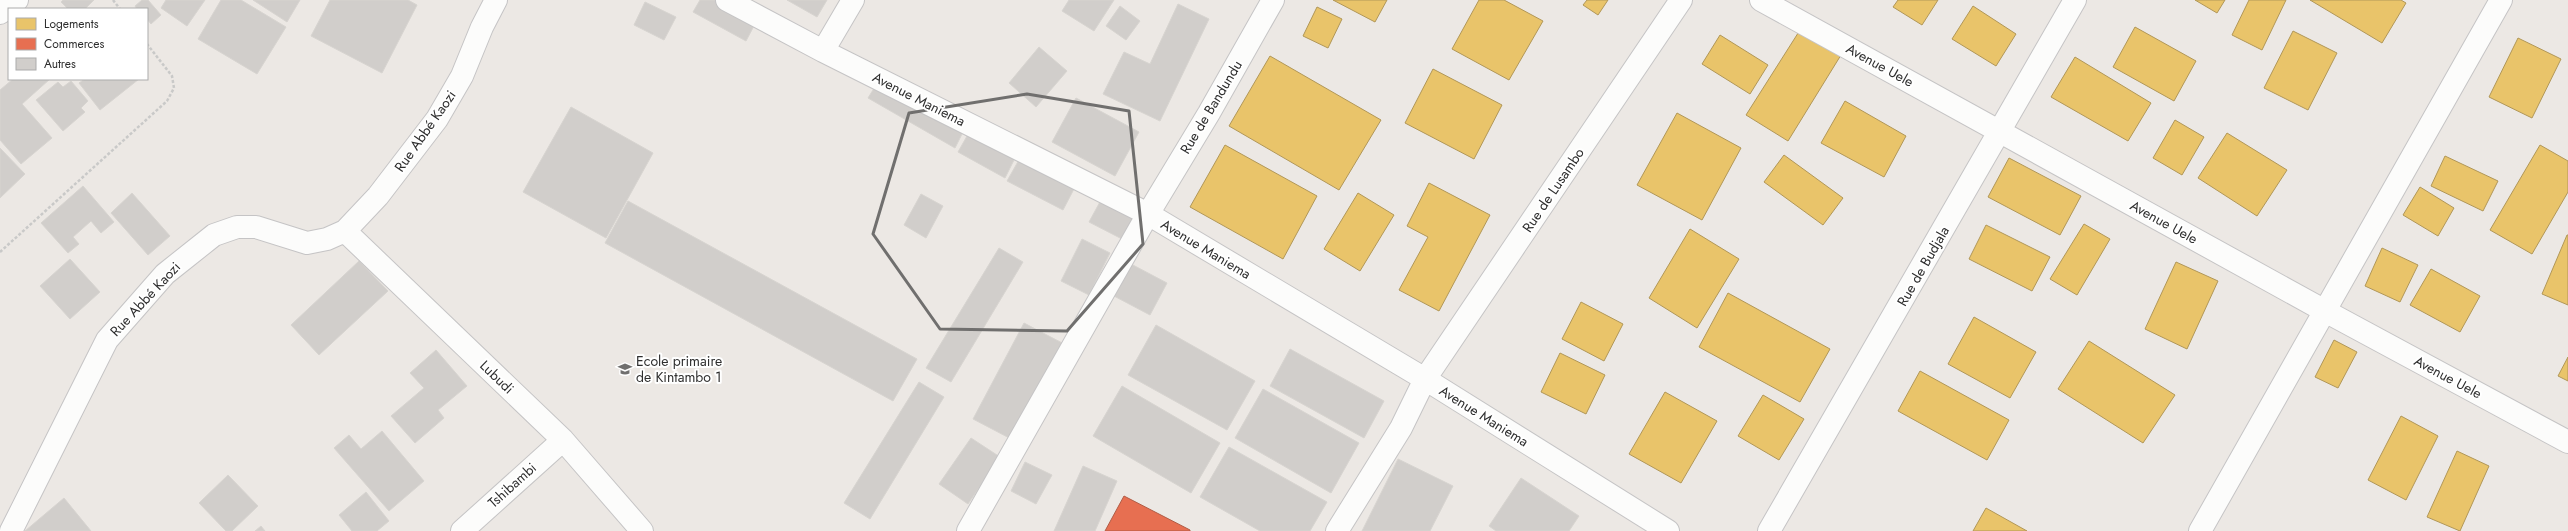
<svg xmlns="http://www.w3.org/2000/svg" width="2568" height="531" font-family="Jost,sans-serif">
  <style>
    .homes { fill: #e9c46a; stroke: #b19758 }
    .shops { fill: #e76f51; stroke: #b05c46 }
    .building { fill: #d1cecb; stroke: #d7d4d0 }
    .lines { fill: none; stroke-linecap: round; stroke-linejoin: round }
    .street-casing { stroke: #c5c4c5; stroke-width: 24 }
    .secondary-casing { stroke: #c5c4c5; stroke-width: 24 }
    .path { stroke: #c9c9c8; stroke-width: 2.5; stroke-dasharray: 3 2; stroke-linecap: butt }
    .street { stroke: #fcfcfb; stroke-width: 22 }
    .secondary { stroke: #fcfcfb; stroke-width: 22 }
    .marked { fill: none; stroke: #706f6e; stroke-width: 3; stroke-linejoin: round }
    .labels { text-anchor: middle; stroke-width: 4; stroke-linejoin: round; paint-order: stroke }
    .street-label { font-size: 14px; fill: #2e2e2e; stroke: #fff }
    .poi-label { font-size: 14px; fill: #2e2e2e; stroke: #fff; text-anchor: start }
  </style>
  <rect width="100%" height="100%" fill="#ece8e4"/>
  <!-- homes -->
  <path class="homes" d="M1333,0H1387L1375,22Z
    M1479,0H1504L1543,21L1509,80L1452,49Z
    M1587,0H1608L1598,15L1583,5Z
    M1898,0H1938L1922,25L1893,7Z
    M2195,0H2225L2217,13Z
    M2249,0H2286L2262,50L2232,35Z
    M2310,0H2401L2406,3L2382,43Z
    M1973,6L2016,34L1996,66L1952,39Z
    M1317,7L1342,19L1328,48L1303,36Z
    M2135,27L2196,61L2174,101L2113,67Z
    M1800,30L1841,55L1788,141L1746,115Z
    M2293,31L2337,53L2308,110L2264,88Z
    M1720,35L1768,65L1750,94L1702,64Z
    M2518,38L2561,59L2532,118L2489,97Z
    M1270,56L1381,120L1339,190L1229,126Z
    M2075,57L2151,103L2128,141L2051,97Z
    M1433,69L1502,105L1474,159L1405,123Z
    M1845,101L1906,136L1884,177L1821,143Z
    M1677,113L1741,148L1702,220L1637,185Z
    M2175,120L2204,137L2182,175L2153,158Z
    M2227,133L2287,170L2257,216L2198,178Z
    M1225,145L1317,196L1283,259L1190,207Z
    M2540,145L2568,161V192L2532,254L2490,230Z
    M1784,155L1843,198L1823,225L1764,182Z
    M2445,156L2498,181L2483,211L2431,186Z
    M2009,158L2081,196L2060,235L1988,197Z
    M1429,183L1490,215L1439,311L1399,290L1428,237L1407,226Z
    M2420,187L2454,208L2438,236L2403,215Z
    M1358,193L1394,215L1360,271L1324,249Z
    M2084,224L2110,239L2077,295L2050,279Z
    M1986,225L2050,257L2032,291L1969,259Z
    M1690,229L1739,259L1697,328L1649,298Z
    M2567,235H2568V305L2542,294Z
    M2382,248L2418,265L2400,302L2365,286Z
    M2176,262L2218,281L2187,349L2145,329Z
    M2431,269L2480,296L2460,332L2410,305Z
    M1728,293L1830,349L1800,402L1699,347Z
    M1581,302L1623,324L1604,361L1562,339Z
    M1974,317L2036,352L2010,398L1948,364Z
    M2334,340L2357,352L2338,388L2315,377Z
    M2089,341L2175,395L2143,443L2058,389Z
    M1560,353L1605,375L1586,414L1541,392Z
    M2568,357V381L2558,376Z
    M1920,371L2009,420L1987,460L1898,411Z
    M1665,392L1717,421L1681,483L1629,454Z
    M1763,395L1804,419L1779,460L1738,436Z
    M2401,416L2438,436L2406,500L2368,480Z
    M2457,451L2489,466L2460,531L2427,517Z
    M1986,508L2027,531H1973Z"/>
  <!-- shops -->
  <path class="shops" d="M1124,496L1190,530V531H1105Z"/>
  <!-- building -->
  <path class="building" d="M63,0H94L85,9H68L61,2Z
    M142,0H148L161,15L151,24L147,19V9H137L135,6Z
    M166,0H205L187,26L161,8Z
    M221,0H241L286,27L257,74L198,39Z
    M253,0H300L287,22Z
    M330,0H408L417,5L382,73L311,36Z
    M700,0H716L756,22L746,41L693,12Z
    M787,0H827L817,17Z
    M1069,0H1114L1094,31L1062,11Z
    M645,2L676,17L664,40L634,25Z
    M1178,4L1209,19L1160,121L1103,94L1124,52L1150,64Z
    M1120,6L1140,21L1126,40L1106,26Z
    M1039,47L1067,71L1036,107L1009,83Z
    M13,79H50L22,104L52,138L21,164L0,140V90Z
    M85,79H139L100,110L79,83Z
    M71,81L88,101L81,108L85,112L63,131L36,100L58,82L63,87Z
    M878,82L964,130L955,148L868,98Z
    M1076,98L1139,132L1115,176L1052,142Z
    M571,107L653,153L606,238L523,192Z
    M971,129L1017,154L1005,178L958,152Z
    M0,148L25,174L0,198Z
    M1020,158L1075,187L1063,210L1007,181Z
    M83,186L114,222L101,233L91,221L73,237L79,244L68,253L41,223Z
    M132,193L170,236L148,255L111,213Z
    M921,194L943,206L926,238L904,225Z
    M1101,200L1133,218L1122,239L1089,222Z
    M628,201L917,359L893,401L605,243Z
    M1082,239L1110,253L1089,295L1061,281Z
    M999,248L1023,262L951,382L926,368Z
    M70,259L100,292L70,319L40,286Z
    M359,261L388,291L319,355L291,325Z
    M1131,264L1167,283L1150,315L1114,296Z
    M1024,323L1066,345L1015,441L973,419Z
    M1156,325L1255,381L1227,430L1128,375Z
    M1290,349L1384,401L1364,438L1270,386Z
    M436,350L467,386L438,410L444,418L415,443L391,416L424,388L410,373Z
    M919,382L944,397L870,519L844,503Z
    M1122,386L1220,443L1191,493L1093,436Z
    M1263,389L1359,443L1331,493L1235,438Z
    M382,431L424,481L389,511L334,448L349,435L361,449Z
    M971,438L1000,457L968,504L939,484Z
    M1229,447L1327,502L1310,531H1260L1200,497Z
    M1398,459L1453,486L1430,531H1362Z
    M1025,462L1052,475L1036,504L1011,491Z
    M1083,466L1117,481L1095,531H1054Z
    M228,475L258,506L232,531H226L199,503Z
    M1521,478L1579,516L1569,531H1496L1489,526Z
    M366,492L389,521L377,531H352L339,515Z
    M64,498L91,531H25Z
    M261,526L265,531H255Z"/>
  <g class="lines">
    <defs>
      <path id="street" d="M727,0L823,51L1148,214L1425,379L1668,531
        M1761,0L2325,311L2568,442
        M823,51L853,0
        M345,231L563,440L642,531
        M11,531L107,340L165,274L214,235L237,227H256L307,243L327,239L345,231L378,196L437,119L462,76L482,27L496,0
        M462,531L563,440
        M968,531L1148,214L1209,113L1273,0
        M1337,531L1401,428L1425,379L1681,0
        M1769,531L2075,0
        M2200,531L2501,0"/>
      <path id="secondary" d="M0,13L17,0"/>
    </defs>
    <!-- street casing -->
    <use href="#street" class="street-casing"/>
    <!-- secondary casing -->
    <use href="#secondary" class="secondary-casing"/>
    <!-- path -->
    <path class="path" d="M113,0L120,9
      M0,252L167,101L174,88L172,76L147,44"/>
    <!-- street -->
    <use href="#street" class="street"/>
    <!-- secondary -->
    <use href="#secondary" class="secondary"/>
  </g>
  <!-- marked area -->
  <path class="marked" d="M1027,94L1129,111L1143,244L1067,331L940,329L873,234L909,113Z"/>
  <!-- icons -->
  <defs>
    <symbol id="school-bare" viewBox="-9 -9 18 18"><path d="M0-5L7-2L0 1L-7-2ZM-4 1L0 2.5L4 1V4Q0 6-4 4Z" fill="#706f6e" stroke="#fff" stroke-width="2.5" paint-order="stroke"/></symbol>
  </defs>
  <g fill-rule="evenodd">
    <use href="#school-bare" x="615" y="359" width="20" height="20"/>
  </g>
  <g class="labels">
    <!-- street labels -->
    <g class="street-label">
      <text transform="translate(1880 65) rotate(29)" y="5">Avenue Uele</text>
      <text transform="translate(919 99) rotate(27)" y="5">Avenue Maniema</text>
      <text transform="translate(1211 107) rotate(-59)" y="5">Rue de Bandundu</text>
      <text transform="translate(425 131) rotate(-55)" y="5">Rue Abbé Kaozi</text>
      <text transform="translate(1553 190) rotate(-56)" y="5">Rue de Lusambo</text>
      <text transform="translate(2164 222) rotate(29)" y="5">Avenue Uele</text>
      <text transform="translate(1206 249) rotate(31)" y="5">Avenue Maniema</text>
      <text transform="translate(1923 266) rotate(-60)" y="5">Rue de Budjala</text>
      <text transform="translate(145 299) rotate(-47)" y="5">Rue Abbé Kaozi</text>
      <text transform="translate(497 377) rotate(44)" y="5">Lubudi</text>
      <text transform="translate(2448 377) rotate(28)" y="5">Avenue Uele</text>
      <text transform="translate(1484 416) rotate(32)" y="5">Avenue Maniema</text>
      <text transform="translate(512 485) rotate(-42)" y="5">Tshibambi</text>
    </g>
    <!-- poi labels -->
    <g class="poi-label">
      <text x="636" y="366">Ecole primaire<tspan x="636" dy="16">de Kintambo 1</tspan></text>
    </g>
  </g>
  <!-- legend -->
  <rect x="8" y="8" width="140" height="72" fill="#ffffff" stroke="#ababab"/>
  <rect x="16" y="18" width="20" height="12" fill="#e9c46a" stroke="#ababab"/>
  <text x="44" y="28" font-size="12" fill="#2e2e2e">Logements</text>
  <rect x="16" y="38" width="20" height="12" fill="#e76f51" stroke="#ababab"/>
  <text x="44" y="48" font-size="12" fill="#2e2e2e">Commerces</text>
  <rect x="16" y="58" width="20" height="12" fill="#d1cecb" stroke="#ababab"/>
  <text x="44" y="68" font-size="12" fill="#2e2e2e">Autres</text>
</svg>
